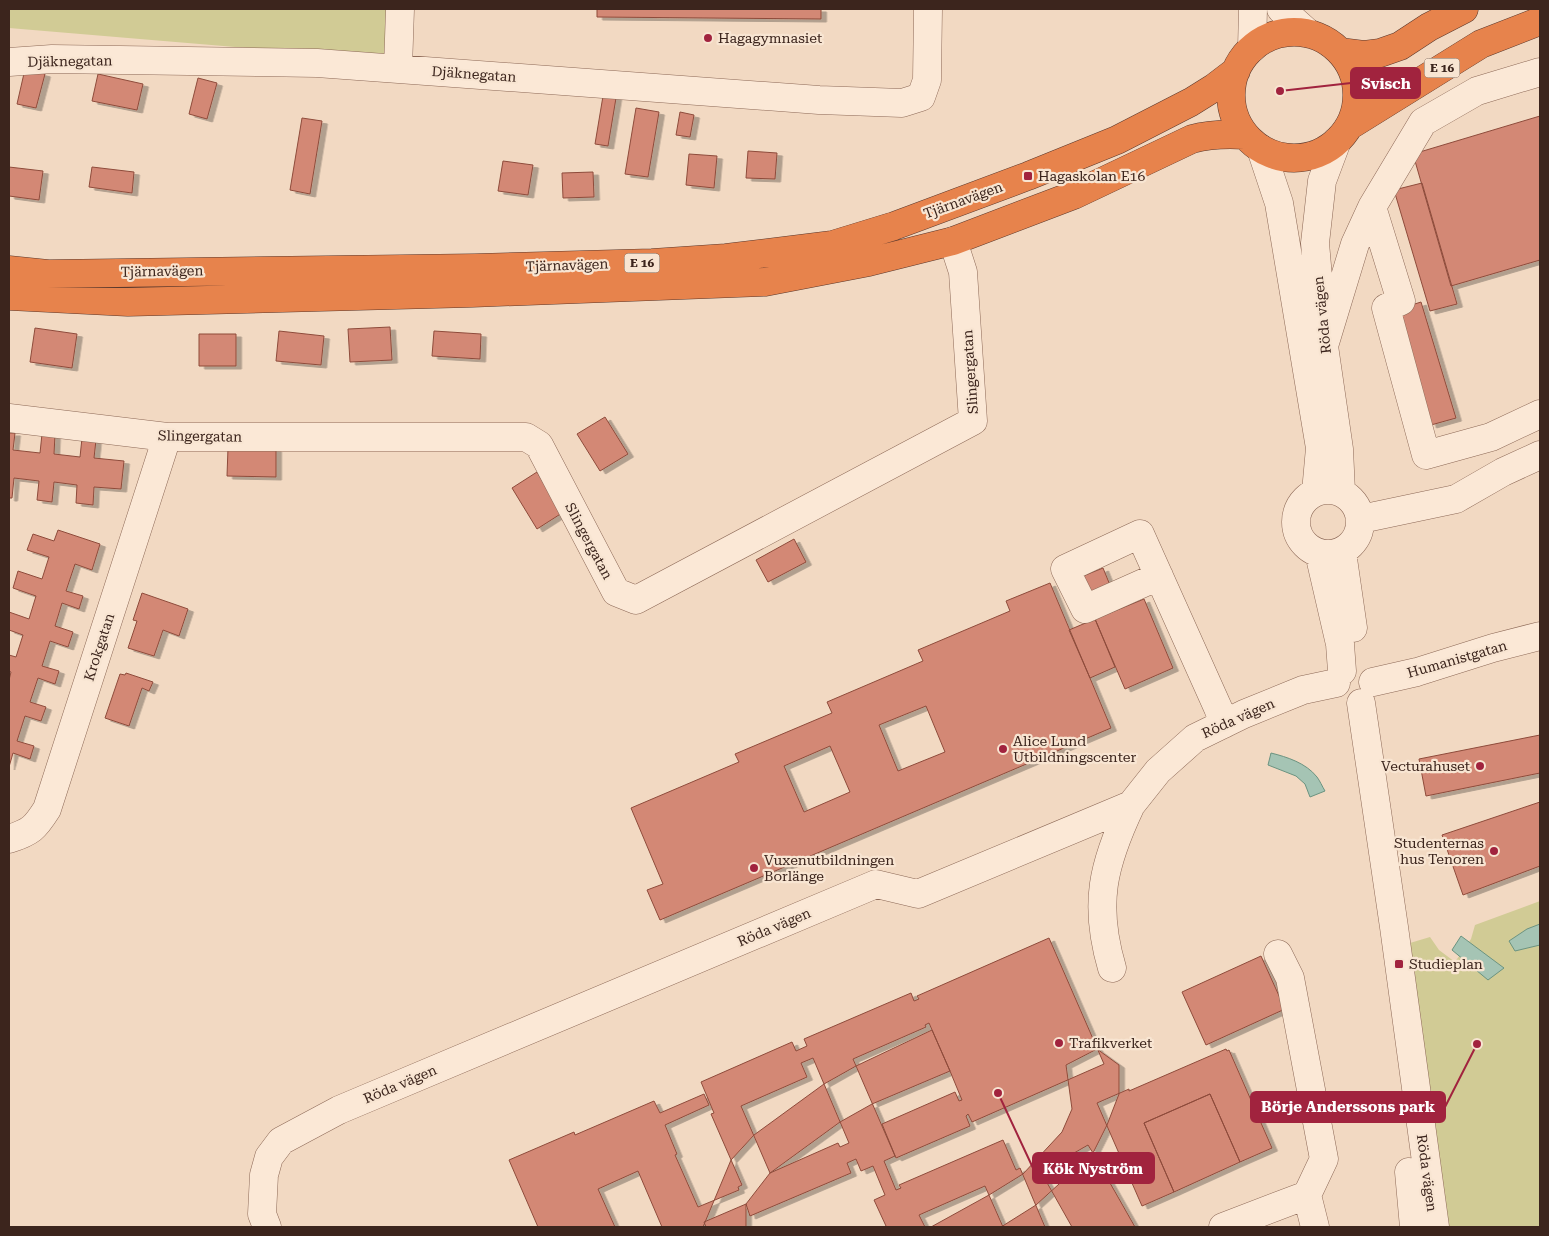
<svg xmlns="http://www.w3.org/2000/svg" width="1549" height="1236" font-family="'Roboto Serif',serif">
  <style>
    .green { fill: #d1cb95 }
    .water { fill: #a5c4b4; stroke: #6b9380 }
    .building { fill: #d38875; stroke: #8e4b3b; fill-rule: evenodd; filter: url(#shadow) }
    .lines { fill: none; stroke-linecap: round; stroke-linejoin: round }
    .minor-casing { stroke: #8d6957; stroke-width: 29 }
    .highway-casing { stroke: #5b382c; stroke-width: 29 }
    .minor { stroke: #fbe8d6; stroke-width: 28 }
    .highway { stroke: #e7834c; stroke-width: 28 }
    .poi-dot { fill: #a1233e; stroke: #f8e5d2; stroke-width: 2 }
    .labels { text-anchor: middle; stroke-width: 4.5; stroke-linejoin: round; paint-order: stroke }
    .shield { fill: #f8e5d2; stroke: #745f53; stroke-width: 1 }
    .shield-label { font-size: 12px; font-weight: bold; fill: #3c251d }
    .poi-label { font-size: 14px; fill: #3c251d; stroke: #f8e5d2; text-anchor: start }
    .street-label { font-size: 14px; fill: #3c251d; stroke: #f8e5d2 }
    .leader { fill: none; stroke: #a1233e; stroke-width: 2 }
    .callout-dot { fill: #a1233e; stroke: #f8e5d2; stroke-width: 2 }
    .callout { fill: #a1233e; stroke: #a1233e; stroke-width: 2 }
    .callout-label { font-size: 15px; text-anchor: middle; font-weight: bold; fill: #fff }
  </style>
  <defs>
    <filter id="shadow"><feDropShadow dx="5.5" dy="3" stdDeviation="0" flood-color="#0004"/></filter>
  </defs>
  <rect width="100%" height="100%" fill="#f2d9c2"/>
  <!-- green -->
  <path class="green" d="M9,9H395L392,57H354L9,28Z
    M1540,901V1227H1439L1400,946L1430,937L1439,950L1455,962L1471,939L1475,925Z"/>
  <!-- water -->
  <path class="water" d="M1271,753C1287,757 1306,763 1317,777C1320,781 1322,786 1325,791L1310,797L1305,784L1296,776L1268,765Z
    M1540,924V945L1515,951L1509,941L1527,929Z
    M1461,936L1504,968L1488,980L1452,950Z"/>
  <!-- building -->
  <path class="building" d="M597,9H821V19L597,17Z
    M25,69L45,74L36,108L17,104Z
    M98,74L143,84L137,110L92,101Z
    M198,78L217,83L207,119L189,114Z
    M604,90L617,92L608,146L595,144Z
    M636,108L659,112L648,177L625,174Z
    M680,112L694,115L690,137L676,135Z
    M1540,116V260L1451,286L1413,154Z
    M302,118L322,121L310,194L290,190Z
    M748,151L777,153L775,179L746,178Z
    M689,154L717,156L714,188L686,185Z
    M503,161L533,165L528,195L498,191Z
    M9,167L43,171L39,200L9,196Z
    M92,167L134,172L132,193L89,187Z
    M593,172L594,197L563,198L562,173Z
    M1422,183L1457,304L1430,311L1394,190Z
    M1421,302L1456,418L1431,425L1396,310Z
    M390,327L392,360L350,362L348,329Z
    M35,328L77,334L72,368L30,362Z
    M279,331L324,336L321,365L276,361Z
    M434,331L481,334L480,359L432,356Z
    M199,334H236V366H199Z
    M605,417L628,454L600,471L577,434Z
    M9,433H15L13,450L40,453L42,434L55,435L54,454L80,457L82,438L96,440L94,458L124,461L121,489L94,487L93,505L76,503L77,485L54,482L52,502L37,500L39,481L14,478L12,498H9Z
    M228,448L276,449V477L227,476Z
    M537,472L562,513L537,529L512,488Z
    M58,530L100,544L92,570L75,564L66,591L83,596L79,609L62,603L55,626L73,632L68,647L50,641L42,666L59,671L55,684L38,678L30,702L46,707L41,721L25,716L17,741L34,746L30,759L13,753L9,767V680L11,672L9,671V655L16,657L23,635L9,630V612L29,619L36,596L13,588L18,571L42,579L49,557L27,550L33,534L54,541Z
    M794,539L806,562L768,582L756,560Z
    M1103,568L1112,590L1092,599L1083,576Z
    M1050,583L1111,728L660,920L647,890L663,884L631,808L739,762L735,754L832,713L827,702L923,661L918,650L1010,611L1006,601ZM926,706L945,752L898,771L879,725ZM830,746L850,792L804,812L784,766Z
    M142,593L188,609L179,636L163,630L154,656L128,648L137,621L133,620Z
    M1144,599L1173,668L1125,689L1095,619Z
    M1095,619L1115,667L1090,678L1069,630Z
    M126,673L153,682L149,691L142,688L129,726L105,718L120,674L125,675Z
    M1540,735V773L1426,796L1419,759Z
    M1540,802V866L1463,895L1442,835Z
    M1049,938L1104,1064L972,1122L968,1114L966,1116L970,1126L896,1158L882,1124L955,1092L959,1101L962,1100L950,1071L929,1023L925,1025L926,1027L853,1059L895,1156L884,1161L896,1190L901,1188L899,1185L1003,1140L1016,1170L1020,1168L1045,1227H1003L985,1186L919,1215L925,1227H884L886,1226L874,1200L885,1195L873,1166L861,1171L856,1159L847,1163L851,1173L750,1216L746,1204L704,1222L706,1227H662L638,1171L598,1189L615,1227H538L509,1160L574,1132L575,1135L654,1101L660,1113L704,1094L709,1105L665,1125L677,1154L675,1155L698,1207L739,1190L738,1187L742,1185L711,1114L714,1113L701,1082L792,1042L796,1051L807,1046L804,1039L911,993L914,1001L919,999L917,996ZM813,1058L849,1143L840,1147L838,1143L770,1173L741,1106L807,1077L801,1063Z
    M1261,956L1285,1009L1206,1045L1182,992Z
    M932,1030L950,1071L872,1104L840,1122L770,1173L746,1204V1227H703L731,1160L754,1135L824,1084L856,1066Z
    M1097,1049L1119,1065V1094L1107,1125L1093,1153L1036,1205L1001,1227H931L989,1195L1023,1174L1062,1132L1072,1109L1066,1065Z
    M1226,1049L1227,1051L1229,1050L1272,1148L1240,1162L1210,1094L1144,1123L1174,1192L1142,1206L1097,1103L1129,1089V1091Z
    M1210,1094L1240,1162L1174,1192L1144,1123Z
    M1088,1145L1093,1153L1135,1227H1072L1041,1172Z"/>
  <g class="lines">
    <defs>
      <path id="minor" d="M1281,9L1308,33
        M1252,48L1253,9
        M9,62L52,59L317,63L819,100L902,103L921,97L927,80L928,9
        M398,68L400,9
        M1337,141L1322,181L1315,243L1324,346L1339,449L1341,492
        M1261,149L1279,203L1320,448L1316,492
        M1372,207L1401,301L1386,308L1426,455L1491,437L1540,414
        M1324,346L1355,244L1372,207L1423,122L1477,91L1540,72
        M9,418L167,437H526L539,445L616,592L636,600L973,421L963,272L953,241
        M1296 522a32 32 0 1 1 64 0a32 32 0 1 1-64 0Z
        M1361,519L1456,499L1503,472L1540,455
        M1342,552L1353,628
        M1319,553L1340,644L1342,671
        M1159,576L1085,609L1065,569L1140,534L1218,708L1224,724
        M1373,682L1417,672L1493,648L1540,636
        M1361,703L1394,927L1435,1227
        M9,839C31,832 35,828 47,809L167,437
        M1278,954L1290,978L1324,1159L1307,1195L1315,1227
        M1112,968C1093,904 1103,864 1131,805
        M1409,1172L1414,1227
        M267,1227L262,1214L264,1175L269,1157L281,1141L339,1110L876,884L918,894L1131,805L1158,771L1195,738L1244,714L1303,690L1336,683
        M1223,1227L1307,1195"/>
      <path id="highway" d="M1231 95a63 63 0 1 1 126 0a63 63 0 1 1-126 0Z
        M1340,52L1364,55L1380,53L1400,46L1429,27L1464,9
        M1349,126L1481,44L1540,21
        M9,270L48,274L475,268L652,263L726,258L832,245L894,226L1028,176L1117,140L1191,102L1215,87L1236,71
        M9,296L128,302L472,293L765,282L869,262L953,241L1074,195L1192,139C1210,134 1227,134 1245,135"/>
    </defs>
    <!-- minor casing -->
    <use href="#minor" class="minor-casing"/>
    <!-- highway casing -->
    <use href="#highway" class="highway-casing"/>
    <!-- minor -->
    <use href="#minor" class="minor"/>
    <!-- highway -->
    <use href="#highway" class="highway"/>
  </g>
  <!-- markers -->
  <g class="poi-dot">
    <circle cx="708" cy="38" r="5"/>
    <rect x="1023" y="171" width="10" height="10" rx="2.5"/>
    <circle cx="1003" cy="749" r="5"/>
    <circle cx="1480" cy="766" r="5"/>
    <circle cx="1494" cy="851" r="5"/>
    <circle cx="754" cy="868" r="5"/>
    <rect x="1394" y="959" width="10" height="10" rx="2.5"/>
    <circle cx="1059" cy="1043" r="5"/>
  </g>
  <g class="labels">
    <!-- shield labels -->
    <g class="shield">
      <rect x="1424.5" y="58.5" width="35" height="19" rx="4"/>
      <rect x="624.5" y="253.5" width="35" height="19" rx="4"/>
    </g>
    <g class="shield-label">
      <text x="1442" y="72">E 16</text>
      <text x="642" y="267">E 16</text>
    </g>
    <!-- poi labels -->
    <g class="poi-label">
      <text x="718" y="43">Hagagymnasiet</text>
      <text x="1038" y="181">Hagaskolan E16</text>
      <text x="1013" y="746">Alice Lund<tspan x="1013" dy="16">Utbildningscenter</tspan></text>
      <text x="1470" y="771" text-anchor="end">Vecturahuset</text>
      <text x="1484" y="848" text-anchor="end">Studenternas<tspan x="1484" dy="16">hus Tenoren</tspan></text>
      <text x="764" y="865">Vuxenutbildningen<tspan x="764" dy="16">Borlänge</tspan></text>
      <text x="1409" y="969">Studieplan</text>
      <text x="1069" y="1048">Trafikverket</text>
    </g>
    <!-- street labels -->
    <g class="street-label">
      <text transform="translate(70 61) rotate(-1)" y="5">Djäknegatan</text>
      <text transform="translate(474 74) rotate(4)" y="5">Djäknegatan</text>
      <text transform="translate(963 200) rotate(-20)" y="5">Tjärnavägen</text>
      <text transform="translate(567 265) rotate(-2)" y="5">Tjärnavägen</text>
      <text transform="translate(162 271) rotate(-1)" y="5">Tjärnavägen</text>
      <text transform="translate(1322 315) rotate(-96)" y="5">Röda vägen</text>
      <text transform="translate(970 372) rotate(-94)" y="5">Slingergatan</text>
      <text transform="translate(200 436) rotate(1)" y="5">Slingergatan</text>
      <text transform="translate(589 541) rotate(62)" y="5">Slingergatan</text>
      <text transform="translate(99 647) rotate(-72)" y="5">Krokgatan</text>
      <text transform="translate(1457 659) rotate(-16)" y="5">Humanistgatan</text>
      <text transform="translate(1238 718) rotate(-24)" y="5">Röda vägen</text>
      <text transform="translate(774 927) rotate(-23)" y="5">Röda vägen</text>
      <text transform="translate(400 1084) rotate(-23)" y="5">Röda vägen</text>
      <text transform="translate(1427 1173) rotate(82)" y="5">Röda vägen</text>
    </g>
  </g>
  <!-- callouts -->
  <path class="leader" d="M1280 91L1351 83M1477 1044L1445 1107M998 1093L1033 1168"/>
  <g class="callout-dot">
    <circle cx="1280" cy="91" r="5"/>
    <circle cx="1477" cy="1044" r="5"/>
    <circle cx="998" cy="1093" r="5"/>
  </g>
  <g class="callout">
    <rect x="1351" y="68" width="69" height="30" rx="5"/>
    <rect x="1251" y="1092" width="194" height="30" rx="5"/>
    <rect x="1033" y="1153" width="121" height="30" rx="5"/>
  </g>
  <g class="callout-label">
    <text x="1386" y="89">Svisch</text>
    <text x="1348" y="1112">Börje Anderssons park</text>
    <text x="1093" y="1174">Kök Nyström</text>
  </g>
  <!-- border -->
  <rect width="1549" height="1236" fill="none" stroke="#3c251d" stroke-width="20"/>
</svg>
